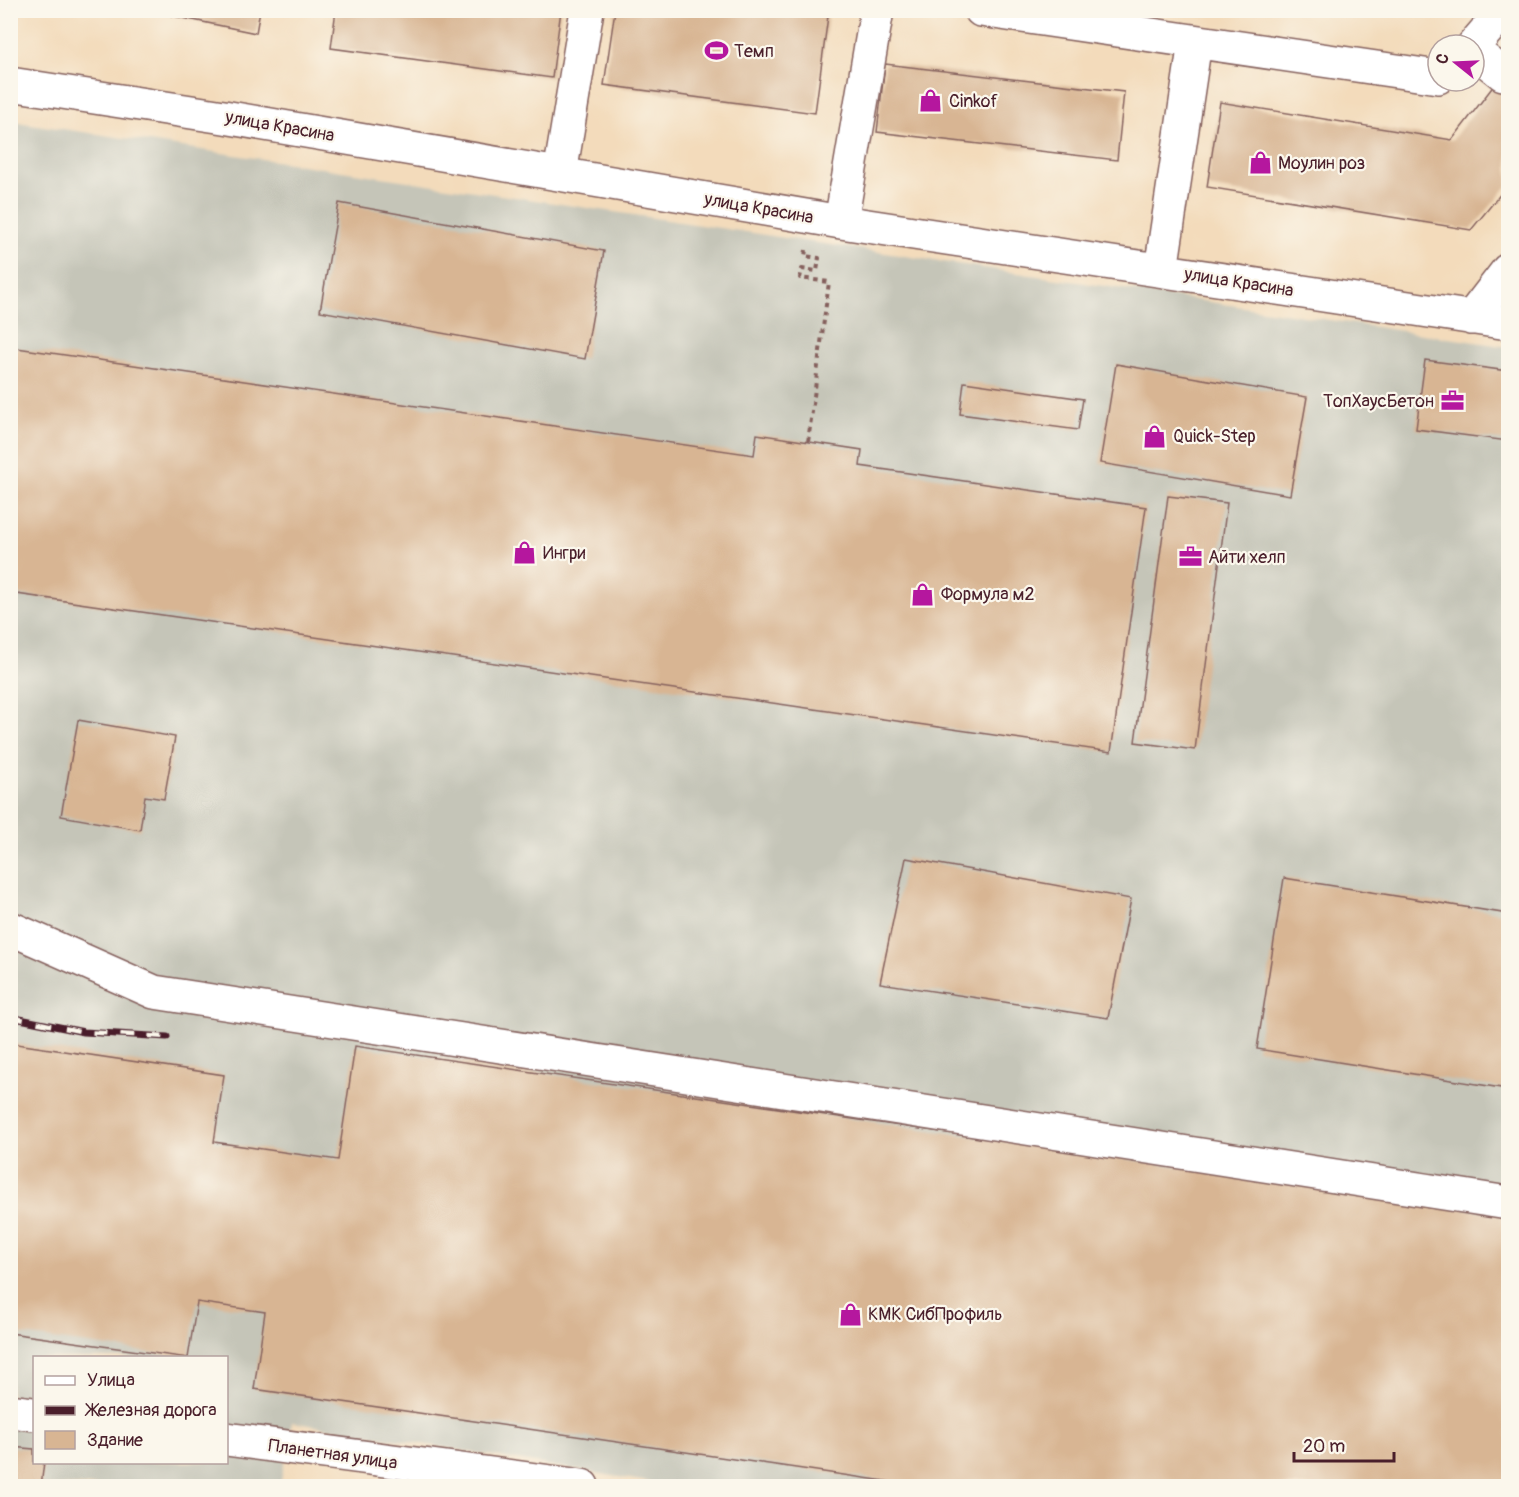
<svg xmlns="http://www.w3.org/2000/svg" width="1519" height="1497" font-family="Pangolin,sans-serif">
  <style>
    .industrial { fill: #c5c5b8; fill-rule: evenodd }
    .building { fill: #d8b593 }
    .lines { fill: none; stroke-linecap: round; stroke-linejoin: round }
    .minor-casing { stroke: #85615d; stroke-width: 36 }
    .path { stroke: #85615d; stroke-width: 4; stroke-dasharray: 4.5 4.5; stroke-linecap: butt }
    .minor { stroke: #fff; stroke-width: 33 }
    .rail-casing { stroke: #4a1f2b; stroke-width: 7 }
    .rail { stroke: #fbf7ec; stroke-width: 4.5; stroke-dasharray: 14; stroke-linecap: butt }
    .labels { text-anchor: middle; stroke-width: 4.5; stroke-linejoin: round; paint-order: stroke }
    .poi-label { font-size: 18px; fill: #4a1f2b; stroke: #fbf7ec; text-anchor: start }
    .street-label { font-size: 18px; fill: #4a1f2b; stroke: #fbf7ec }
  </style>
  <rect width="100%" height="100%" fill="#fbf7ec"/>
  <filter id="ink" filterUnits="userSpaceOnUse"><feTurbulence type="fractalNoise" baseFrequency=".0167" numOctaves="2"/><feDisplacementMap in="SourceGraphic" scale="12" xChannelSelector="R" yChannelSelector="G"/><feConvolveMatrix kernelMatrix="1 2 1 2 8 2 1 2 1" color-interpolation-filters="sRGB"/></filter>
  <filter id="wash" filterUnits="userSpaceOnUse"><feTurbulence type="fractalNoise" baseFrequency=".008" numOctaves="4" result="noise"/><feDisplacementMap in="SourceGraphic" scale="24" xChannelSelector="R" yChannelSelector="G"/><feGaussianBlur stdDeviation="1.35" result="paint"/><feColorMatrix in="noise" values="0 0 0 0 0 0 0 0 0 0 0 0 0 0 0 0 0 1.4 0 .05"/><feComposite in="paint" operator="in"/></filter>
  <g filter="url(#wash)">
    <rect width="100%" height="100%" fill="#f3dbbb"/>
    <!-- industrial -->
    <path class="industrial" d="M10,121L1508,347V1486H672L292,1422L280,1486H11ZM34,1358H226V1462H34Z"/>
    <g id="blocks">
      <!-- building -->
      <path class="building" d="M145,10H260L256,33Z
        M336,10H561L552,78L331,48Z
        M615,10H786L828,16L815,113L604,85Z
        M885,64L1124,92L1117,160L877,132Z
        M1508,67V185L1471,230L1207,187L1220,102L1452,140Z
        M339,203L604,251L585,359L320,311Z
        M10,347L754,455L757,434L862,450L860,466L1146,507L1111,752L10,593Z
        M1425,360L1508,371V441L1416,429Z
        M1116,364L1307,397L1290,495L1100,463Z
        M964,382L1083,399L1078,430L960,414Z
        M1168,496L1227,503L1195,750L1135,742Z
        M78,720L175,737L164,799L145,796L140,830L61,816Z
        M906,858L1131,899L1108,1018L880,983Z
        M1284,878L1508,914V1089L1257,1049Z
        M10,1043L224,1075L214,1142L338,1160L355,1046L1508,1215V1486H919L254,1389L265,1312L197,1302L188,1358L10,1333Z
        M10,1447L34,1449V1462H44L41,1486H10Z"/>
    </g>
  </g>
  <g filter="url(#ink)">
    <use href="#blocks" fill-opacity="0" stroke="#85615d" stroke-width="1.5"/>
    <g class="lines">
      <defs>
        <path id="minor" d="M981,10L1438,77
          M1474,45L1504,10
          M1474,51L1503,74
          M10,84L224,117L841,222L1508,323
          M560,174L587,10
          M841,222L877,10
          M1161,270L1195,42
          M1471,318L1508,270
          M10,928L154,992L1508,1203
          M10,1411L34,1414
          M226,1439L582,1486"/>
      </defs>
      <!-- minor casing -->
      <use href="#minor" class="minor-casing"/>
      <!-- path -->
      <path class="path" d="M806,250L805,256L819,258L817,271L802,269L800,278L829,282L808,442"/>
      <!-- minor -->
      <use href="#minor" class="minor"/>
      <defs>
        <path id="rail" d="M10,1017L84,1032L167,1037"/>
      </defs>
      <!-- rail casing -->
      <use href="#rail" class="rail-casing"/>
      <!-- rail -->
      <use href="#rail" class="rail"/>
    </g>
  </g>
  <!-- icons -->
  <defs>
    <symbol id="stadium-bare" viewBox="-9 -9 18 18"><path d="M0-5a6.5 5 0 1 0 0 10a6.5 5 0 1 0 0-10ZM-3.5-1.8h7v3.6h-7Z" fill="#b5179e" stroke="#fbf7ec" stroke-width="2.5" paint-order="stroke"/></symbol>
    <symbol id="shop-bare" viewBox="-9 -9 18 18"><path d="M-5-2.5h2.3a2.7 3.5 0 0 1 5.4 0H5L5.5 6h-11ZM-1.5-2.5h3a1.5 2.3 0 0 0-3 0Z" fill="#b5179e" stroke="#fbf7ec" stroke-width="2.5" paint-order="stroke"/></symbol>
    <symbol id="office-bare" viewBox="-9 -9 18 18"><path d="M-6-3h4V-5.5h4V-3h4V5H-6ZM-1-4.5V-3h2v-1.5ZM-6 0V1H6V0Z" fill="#b5179e" stroke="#fbf7ec" stroke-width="2.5" paint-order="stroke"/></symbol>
  </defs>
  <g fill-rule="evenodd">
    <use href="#stadium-bare" x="700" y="34" width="33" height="33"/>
    <use href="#shop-bare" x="914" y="84" width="33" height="33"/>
    <use href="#shop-bare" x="1244" y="146" width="33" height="33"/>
    <use href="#office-bare" x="1436" y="384" width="33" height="33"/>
    <use href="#shop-bare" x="1138" y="420" width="33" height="33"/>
    <use href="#shop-bare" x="508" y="536" width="33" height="33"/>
    <use href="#office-bare" x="1174" y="540" width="33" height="33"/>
    <use href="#shop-bare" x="906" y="578" width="33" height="33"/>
    <use href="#shop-bare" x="834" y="1298" width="33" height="33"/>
  </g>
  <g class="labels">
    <!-- poi labels -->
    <g class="poi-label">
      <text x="734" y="57">Темп</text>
      <text x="949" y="107">Cinkof</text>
      <text x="1278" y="169">Моулин роз</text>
      <text x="1434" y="407" text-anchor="end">ТопХаусБетон</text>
      <text x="1173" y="442">Quick-Step</text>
      <text x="543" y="559">Ингри</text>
      <text x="1208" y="563">Айти хелп</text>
      <text x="941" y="600">Формула м2</text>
      <text x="868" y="1320">КМК СибПрофиль</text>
    </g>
    <!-- street labels -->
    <g class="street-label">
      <text transform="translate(280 126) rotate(10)" y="6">улица Красина</text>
      <text transform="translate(759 208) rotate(10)" y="6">улица Красина</text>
      <text transform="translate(1239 282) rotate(9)" y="6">улица Красина</text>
      <text transform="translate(333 1454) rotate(8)" y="6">Планетная улица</text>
    </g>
  </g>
  <!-- margin -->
  <rect width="1519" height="1497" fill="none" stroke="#fbf7ec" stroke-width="36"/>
  <!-- legend -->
  <rect x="33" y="1356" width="195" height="108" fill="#fbf7ec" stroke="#b4a19f" stroke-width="1.5"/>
  <rect x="45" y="1376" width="30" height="9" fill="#ffffff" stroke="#b4a19f" stroke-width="1.5"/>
  <text x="87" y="1386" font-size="18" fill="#4a1f2b">Улица</text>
  <rect x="45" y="1406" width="30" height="9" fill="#4a1f2b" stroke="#b4a19f" stroke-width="1.5"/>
  <text x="87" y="1416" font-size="18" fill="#4a1f2b">Железная дорога</text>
  <rect x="45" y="1431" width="30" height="18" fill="#d8b593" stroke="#b4a19f" stroke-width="1.5"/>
  <text x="87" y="1446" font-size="18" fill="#4a1f2b">Здание</text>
  <!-- north arrow -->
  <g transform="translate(1456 63) rotate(288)"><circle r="28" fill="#fbf7ec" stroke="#b4a19f" stroke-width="1.5"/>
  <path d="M0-4.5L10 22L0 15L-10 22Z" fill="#b5179e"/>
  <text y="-9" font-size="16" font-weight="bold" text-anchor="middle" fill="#4a1f2b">С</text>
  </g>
  <!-- scale -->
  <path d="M1294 1452v9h100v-9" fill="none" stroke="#4a1f2b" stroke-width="3"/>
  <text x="1303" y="1452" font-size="18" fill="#4a1f2b" stroke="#fbf7ec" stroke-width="4.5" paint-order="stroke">20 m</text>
</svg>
